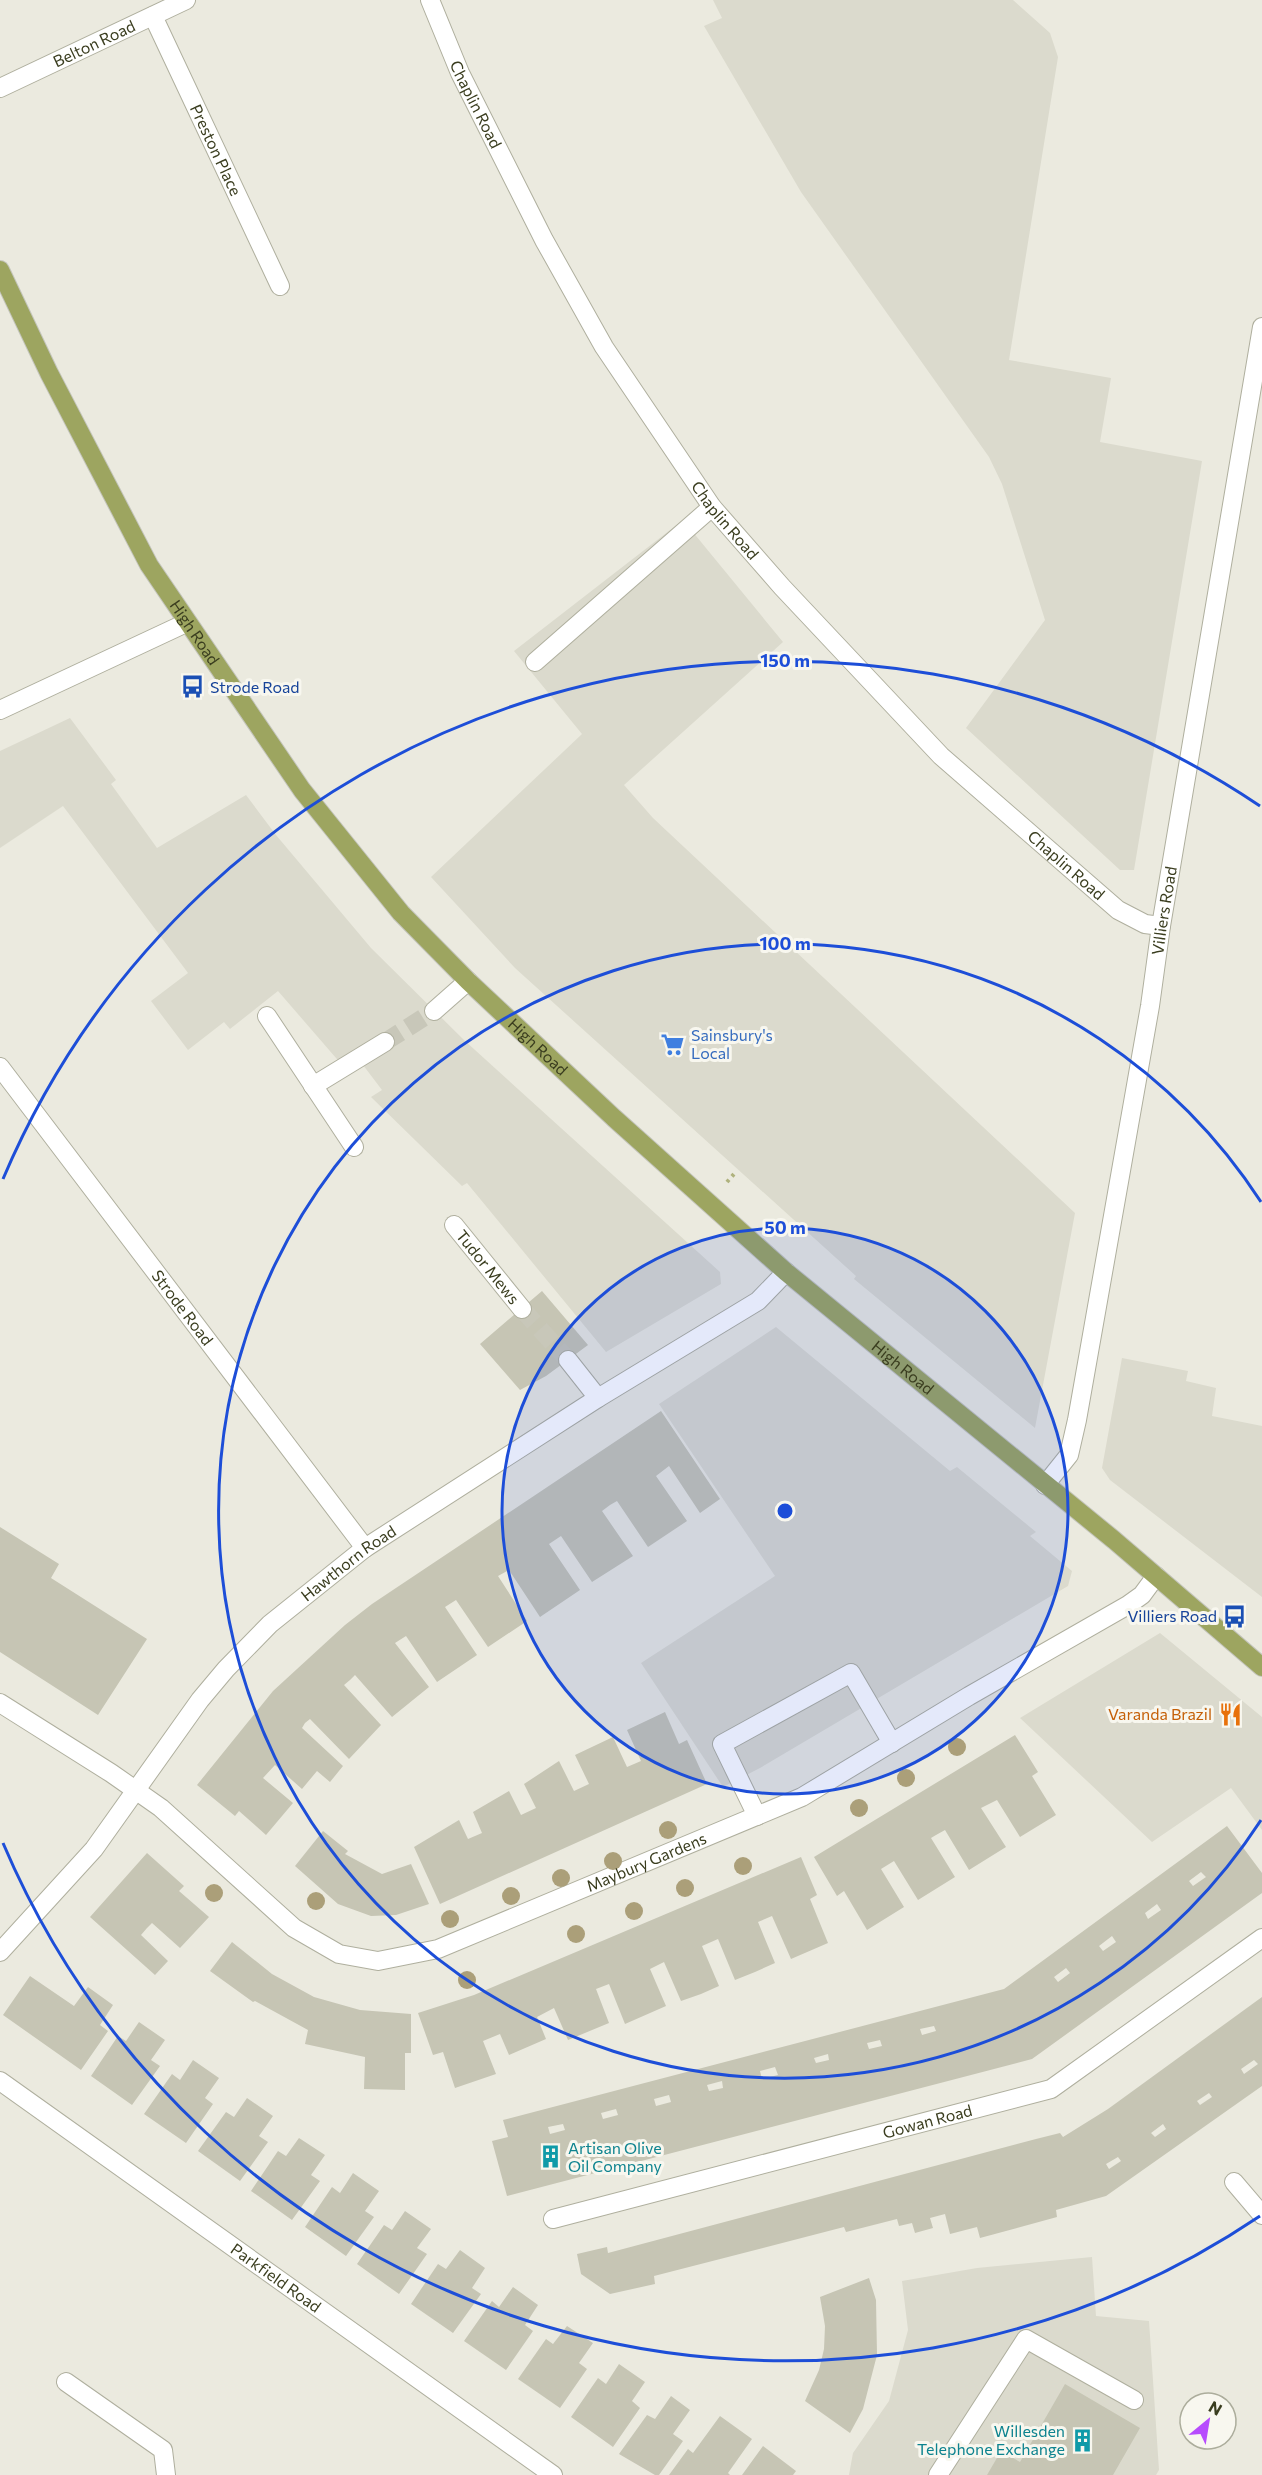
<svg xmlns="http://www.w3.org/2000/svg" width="1262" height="2475" font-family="Commissioner,sans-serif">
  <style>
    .built { fill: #dbdacd }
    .building { fill: #c6c5b4; fill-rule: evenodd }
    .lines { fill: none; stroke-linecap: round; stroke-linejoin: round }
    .minor-tunnel { stroke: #c8c7b9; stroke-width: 18; stroke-dasharray: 18 9; stroke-linecap: butt }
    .minor-casing { stroke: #afaf9e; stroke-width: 20 }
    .major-casing { stroke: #c4c5bc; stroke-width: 20 }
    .path { stroke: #afb27d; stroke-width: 4; stroke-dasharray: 3 4.5; stroke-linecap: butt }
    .minor { stroke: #fff; stroke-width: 18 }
    .major { stroke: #9da560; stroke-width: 18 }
    .tree { fill: #ab9f79 }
    .ring { fill: none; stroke: #1d4ed8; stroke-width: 3 }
    .labels { text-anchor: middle; stroke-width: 6; stroke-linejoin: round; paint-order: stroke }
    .street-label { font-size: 16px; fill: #3a3d1f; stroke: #f8f7ef }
    .transit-label { font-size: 16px; fill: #164399; stroke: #f8f7ef; text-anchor: start }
    .shop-label { font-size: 16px; fill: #366cbe; stroke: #f8f7ef; text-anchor: start }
    .food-label { font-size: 16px; fill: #c56008; stroke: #f8f7ef; text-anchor: end }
    .culture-label { font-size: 16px; fill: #0d838f; stroke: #f8f7ef; text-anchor: start }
    .centre { fill: #1d4ed8; stroke: #f8f7ef; stroke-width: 3 }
    .ring-label { font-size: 18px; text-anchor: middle; font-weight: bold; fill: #1d4ed8; stroke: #f8f7ef; stroke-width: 6; stroke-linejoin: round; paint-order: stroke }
  </style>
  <rect width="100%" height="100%" fill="#ebeadf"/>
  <!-- built -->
  <path class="built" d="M713,0H1013L1050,33L1058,57L1009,360L1111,378L1100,442L1202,461L1134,870H1120L966,728L1045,620L1002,484L989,457L801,192L704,26L722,18Z
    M683,520L783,642L624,785L653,818L1075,1213L1035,1428L854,1279L856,1276L515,968L431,877L582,734L514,651Z
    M70,718L116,780L111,784L157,848L246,795L276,835L371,948L464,1040L720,1272L721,1284L606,1352L467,1183L462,1186L371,1097L382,1090L363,1065L349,1073L278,991L230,1029L224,1022L188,1050L151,1001L188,973L63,806L0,848V751Z
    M776,1327L950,1471L957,1467L1036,1532L1030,1536L1072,1571L1068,1586L760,1768L723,1787L641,1663L775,1576L659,1404Z
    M1122,1358L1188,1371L1186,1381L1216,1388L1212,1416L1262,1426V1597L1110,1480L1102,1468Z
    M1160,1633L1262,1717V1830L1231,1788L1152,1842L1020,1718Z
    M1092,2257L1096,2316L1149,2321L1159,2470L1156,2475H849L853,2453L889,2401L908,2330L902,2281L977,2268Z"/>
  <!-- building -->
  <path class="building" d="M542,1291L588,1345L546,1376L520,1390L480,1344Z
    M661,1411L720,1499L700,1513L669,1466L656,1476L687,1521L648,1547L617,1501L610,1505L602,1511L633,1556L592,1582L561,1536L549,1544L580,1590L540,1617L509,1570L498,1576L527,1621L488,1647L456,1600L445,1607L477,1655L437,1682L406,1636L395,1643L429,1687L392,1717L355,1675L350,1680L344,1685L381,1725L349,1759L310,1719L305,1723L302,1728L343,1766L330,1782L317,1771L302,1789L275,1765L263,1778L293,1803L266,1835L239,1811L235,1816L197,1785L273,1691L345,1625L372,1604Z
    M0,1527L59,1564L51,1578L147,1639L98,1715L0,1652Z
    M665,1712L679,1744L687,1740L707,1784L440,1904L414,1847L459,1820L468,1839L482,1833L473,1812L509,1791L521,1815L536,1808L524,1784L559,1761L574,1791L589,1784L575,1755L613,1737L627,1767L641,1761L627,1730Z
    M1015,1735L1038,1772L1032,1776L1056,1815L1020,1837L997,1800L981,1808L1006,1847L969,1870L945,1830L936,1835L931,1838L955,1877L918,1900L894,1861L881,1869L904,1907L867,1930L844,1891L837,1896L814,1857Z
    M1227,1826L1262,1873V1893L1032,2059L507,2196L492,2141L508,2137L503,2120L1004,1989ZM1201,1872L1206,1877L1193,1886L1189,1881ZM1157,1904L1161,1910L1148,1919L1145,1913ZM1112,1936L1116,1942L1103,1951L1099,1946ZM1066,1968L1070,1973L1058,1982L1054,1977ZM934,2026L936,2031L922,2035L920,2029ZM880,2040L882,2046L869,2049L867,2043ZM828,2054L829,2060L816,2063L814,2058ZM775,2067L778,2075L762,2079L760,2071ZM722,2081L723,2088L709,2091L707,2085ZM669,2095L671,2102L656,2106L654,2099ZM616,2109L618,2115L603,2119L601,2113ZM563,2124L565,2130L550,2134L548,2127Z
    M323,1831L348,1851L345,1854L382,1874L411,1864L429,1904L396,1915L371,1916L338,1904L295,1866Z
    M147,1853L184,1886L179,1891L209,1917L180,1948L152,1923L147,1928L141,1935L168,1961L155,1975L90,1917Z
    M801,1857L817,1895L810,1899L828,1943L791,1959L772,1916L758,1922L775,1963L755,1972L735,1980L718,1939L702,1946L719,1986L701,1994L681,2001L664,1962L650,1969L666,2006L625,2024L609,1984L596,1989L609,2023L568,2040L554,2008L537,2017L546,2039L509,2055L500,2034L483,2041L496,2074L455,2088L443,2052L433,2055L418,2013L474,1995Z
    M232,1942L272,1974L314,1997L360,2010L411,2014V2053H405V2090L364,2089L365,2057L305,2044L308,2030L255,2001L253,2002L210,1971Z
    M30,1976L74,2006L88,1987L113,2005L100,2025L108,2031L81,2070L3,2015Z
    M1262,1997V2086L1106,2196L1056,2210L1057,2217L980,2238L977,2227L950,2234L945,2214L930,2218L933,2228L915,2233L912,2223L899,2226L897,2219L846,2232L844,2227L654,2276L655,2284L610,2294L581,2274L577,2254L607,2247L608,2253L1036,2139L1060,2133L1063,2137L1108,2109ZM1254,2060L1258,2064L1244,2074L1241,2069ZM1209,2093L1212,2097L1200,2105L1197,2101ZM1163,2124L1166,2129L1155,2137L1151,2133ZM1118,2157L1121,2161L1109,2169L1106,2164Z
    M139,2022L165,2040L151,2060L160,2066L132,2105L91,2076L118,2036L126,2041Z
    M193,2060L219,2078L205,2098L213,2104L186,2143L144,2114L172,2074L180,2080Z
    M247,2098L273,2116L259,2136L268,2142L240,2181L198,2151L226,2112L234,2117Z
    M299,2138L325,2155L311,2175L320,2181L292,2220L251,2191L278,2151L286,2156Z
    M353,2173L379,2191L365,2211L374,2217L346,2256L305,2227L332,2187L340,2193Z
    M405,2211L431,2229L417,2248L427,2254L399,2294L357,2264L384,2225L392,2230Z
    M460,2250L485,2268L472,2288L481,2294L453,2333L411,2304L438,2264L446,2269Z
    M869,2278L876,2300L877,2355L863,2409L850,2433L805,2401L819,2370L824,2349L825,2326L820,2297Z
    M513,2287L538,2305L525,2325L533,2331L506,2370L464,2341L492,2301L499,2307Z
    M567,2326L593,2343L579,2363L587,2369L560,2408L518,2379L546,2339L553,2344Z
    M619,2364L645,2382L632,2401L640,2408L613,2447L571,2417L598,2378L606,2384Z
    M1065,2384L1140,2428L1113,2475H987L1001,2451L1020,2462Z
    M671,2396L690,2410L673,2434L683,2441L659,2475H655L619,2454L647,2415L655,2419Z
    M720,2416L752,2439L728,2473L730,2475H669L688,2449L693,2453Z
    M763,2446L796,2471L793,2475H742Z"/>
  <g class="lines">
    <!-- minor-tunnel -->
    <path class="minor-tunnel" d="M385,1042L434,1011
      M522,1309L568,1360"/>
    <defs>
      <g id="minor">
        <path id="s1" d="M430,0L460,73L544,240L604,347L712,507L782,587L941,756L1118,910L1145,924L1161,926"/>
        <path id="s2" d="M153,16L280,286"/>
        <path id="s3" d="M0,88L186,0"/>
        <path d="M535,662L712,507"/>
        <path d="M0,710L186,623"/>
        <path d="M434,1011L468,981"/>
        <path d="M267,1016L354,1147"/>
        <path id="s4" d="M0,1067L365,1548"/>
        <path d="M313,1086L385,1042"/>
        <path id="s5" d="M454,1225L522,1309"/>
        <path d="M568,1360L598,1398"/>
        <path id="s6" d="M1045,1485L1069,1455L1077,1420L1150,1006L1161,926L1262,327"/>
        <path id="s7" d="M0,1703L111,1773L161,1808L294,1928L339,1954L378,1961L438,1949L802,1797L969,1696L1128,1605L1142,1595L1156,1576"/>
        <path d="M757,1816L722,1744L851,1673L892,1743"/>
        <path id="s8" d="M0,1952L94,1849L200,1700L226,1669L270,1624L365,1548L598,1398L758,1301L786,1272"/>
        <path id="s9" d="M0,2081L553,2475"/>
        <path d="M1234,2182L1262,2215"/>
        <path id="s10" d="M553,2219L1051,2089L1262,1938"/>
        <path d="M66,2382L163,2450L166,2475"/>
        <path d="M938,2475L1026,2339L1134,2400"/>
      </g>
      <g id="major">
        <path id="s11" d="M0,270L49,373L149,565L302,790L401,913L468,981L614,1118L786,1272L1114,1540L1262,1667"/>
      </g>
    </defs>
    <!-- minor casing -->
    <use href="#minor" class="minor-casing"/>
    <!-- major casing -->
    <use href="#major" class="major-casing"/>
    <!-- path -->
    <path class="path" d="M727,1182L734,1174"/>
    <!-- minor -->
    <use href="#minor" class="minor"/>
    <!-- major -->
    <use href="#major" class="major"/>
  </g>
  <!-- trees -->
  <g class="tree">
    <circle cx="957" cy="1747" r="9"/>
    <circle cx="906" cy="1778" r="9"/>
    <circle cx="859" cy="1808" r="9"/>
    <circle cx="668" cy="1830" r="9"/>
    <circle cx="613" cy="1861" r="9"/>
    <circle cx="743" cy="1866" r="9"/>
    <circle cx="561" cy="1878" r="9"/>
    <circle cx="685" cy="1888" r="9"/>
    <circle cx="214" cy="1893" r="9"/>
    <circle cx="511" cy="1896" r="9"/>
    <circle cx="316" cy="1901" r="9"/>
    <circle cx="634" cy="1911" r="9"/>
    <circle cx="450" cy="1919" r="9"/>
    <circle cx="576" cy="1934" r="9"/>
    <circle cx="467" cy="1980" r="9"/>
  </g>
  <!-- distance rings -->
  <circle cx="785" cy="1511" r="283" fill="#1d4ed8" fill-opacity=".12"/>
  <g class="ring">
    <circle cx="785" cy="1511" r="283"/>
    <path d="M1261 1820A567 567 0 1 1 1261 1202"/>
    <path d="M1260 2216A850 850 0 0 1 3 1843M3 1179A850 850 0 0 1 1260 806"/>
  </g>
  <!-- icons -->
  <defs>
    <symbol id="bus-bare" viewBox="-9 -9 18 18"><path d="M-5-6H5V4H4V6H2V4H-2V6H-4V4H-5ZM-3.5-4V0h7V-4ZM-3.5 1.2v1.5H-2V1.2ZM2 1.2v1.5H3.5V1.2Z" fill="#1a4fb4" stroke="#f8f7ef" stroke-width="2.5" paint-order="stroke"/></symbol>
    <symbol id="supermarket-bare" viewBox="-9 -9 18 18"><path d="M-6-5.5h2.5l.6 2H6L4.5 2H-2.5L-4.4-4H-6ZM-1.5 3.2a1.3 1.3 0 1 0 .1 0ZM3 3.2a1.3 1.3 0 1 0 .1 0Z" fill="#3f7fe0" stroke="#f8f7ef" stroke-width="2.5" paint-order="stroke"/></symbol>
    <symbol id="restaurant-bare" viewBox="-9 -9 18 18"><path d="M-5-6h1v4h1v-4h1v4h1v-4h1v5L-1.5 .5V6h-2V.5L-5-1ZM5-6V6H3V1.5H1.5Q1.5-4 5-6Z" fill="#e8710a" stroke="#f8f7ef" stroke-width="2.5" paint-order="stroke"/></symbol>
    <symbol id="building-bare" viewBox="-9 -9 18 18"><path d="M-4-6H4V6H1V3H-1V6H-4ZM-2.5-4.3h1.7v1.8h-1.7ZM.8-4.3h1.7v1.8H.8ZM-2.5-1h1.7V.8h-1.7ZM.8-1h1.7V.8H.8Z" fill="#0f9aa8" stroke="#f8f7ef" stroke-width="2.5" paint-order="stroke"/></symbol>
  </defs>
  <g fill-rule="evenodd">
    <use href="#bus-bare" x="176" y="670" width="33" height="33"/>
    <use href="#supermarket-bare" x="656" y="1028" width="33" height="33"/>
    <use href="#bus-bare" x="1218" y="1600" width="33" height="33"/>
    <use href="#restaurant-bare" x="1214" y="1698" width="33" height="33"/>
    <use href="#building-bare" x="534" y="2140" width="33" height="33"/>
    <use href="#building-bare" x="1066" y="2424" width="33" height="33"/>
  </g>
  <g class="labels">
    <!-- street labels -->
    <g class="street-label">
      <text dy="6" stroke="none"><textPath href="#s3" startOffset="104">Belton Road</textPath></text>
      <text dy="6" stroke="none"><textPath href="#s1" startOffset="114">Chaplin Road</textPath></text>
      <text dy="6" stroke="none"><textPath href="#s2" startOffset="148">Preston Place</textPath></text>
      <text dy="6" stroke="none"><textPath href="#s1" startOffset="600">Chaplin Road</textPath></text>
      <text dy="6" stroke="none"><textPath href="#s11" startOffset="412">High Road</textPath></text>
      <text dy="6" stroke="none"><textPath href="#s1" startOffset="1086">Chaplin Road</textPath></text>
      <text dy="6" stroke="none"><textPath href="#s6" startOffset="591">Villiers Road</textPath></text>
      <text dy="6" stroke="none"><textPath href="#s11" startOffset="952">High Road</textPath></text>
      <text dy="6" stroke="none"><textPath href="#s5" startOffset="54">Tudor Mews</textPath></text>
      <text dy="6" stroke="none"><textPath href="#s4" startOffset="302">Strode Road</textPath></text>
      <text dy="6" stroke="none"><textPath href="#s11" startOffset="1438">High Road</textPath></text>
      <text dy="6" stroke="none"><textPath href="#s8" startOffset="525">Hawthorn Road</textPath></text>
      <text dy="6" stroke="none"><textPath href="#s7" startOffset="750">Maybury Gardens</textPath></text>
      <text dy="6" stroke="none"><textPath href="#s10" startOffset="387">Gowan Road</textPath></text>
      <text dy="6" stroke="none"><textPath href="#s9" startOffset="339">Parkfield Road</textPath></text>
    </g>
    <!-- transit labels -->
    <g class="transit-label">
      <text x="210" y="693">Strode Road</text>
      <text x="1217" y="1622" text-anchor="end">Villiers Road</text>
    </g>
    <!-- shop labels -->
    <g class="shop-label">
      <text x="691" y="1041">Sainsbury's<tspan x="691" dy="18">Local</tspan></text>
    </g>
    <!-- food labels -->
    <g class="food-label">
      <text x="1212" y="1720">Varanda Brazil</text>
    </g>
    <!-- culture labels -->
    <g class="culture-label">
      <text x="568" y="2154">Artisan Olive<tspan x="568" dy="18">Oil Company</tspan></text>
      <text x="1065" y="2437" text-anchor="end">Willesden<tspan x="1065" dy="18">Telephone Exchange</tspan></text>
    </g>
  </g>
  <circle cx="785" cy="1511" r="9" class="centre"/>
  <g class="ring-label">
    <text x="785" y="667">150 m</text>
    <text x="785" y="950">100 m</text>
    <text x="785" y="1234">50 m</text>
  </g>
  <!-- north arrow -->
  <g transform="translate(1208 2421) rotate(30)"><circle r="28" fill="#f8f7ef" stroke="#acad9c" stroke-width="1.5"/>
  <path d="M0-4.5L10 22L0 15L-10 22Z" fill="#b74cfd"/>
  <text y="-9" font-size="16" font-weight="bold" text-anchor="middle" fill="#3a3d1f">N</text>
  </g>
</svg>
